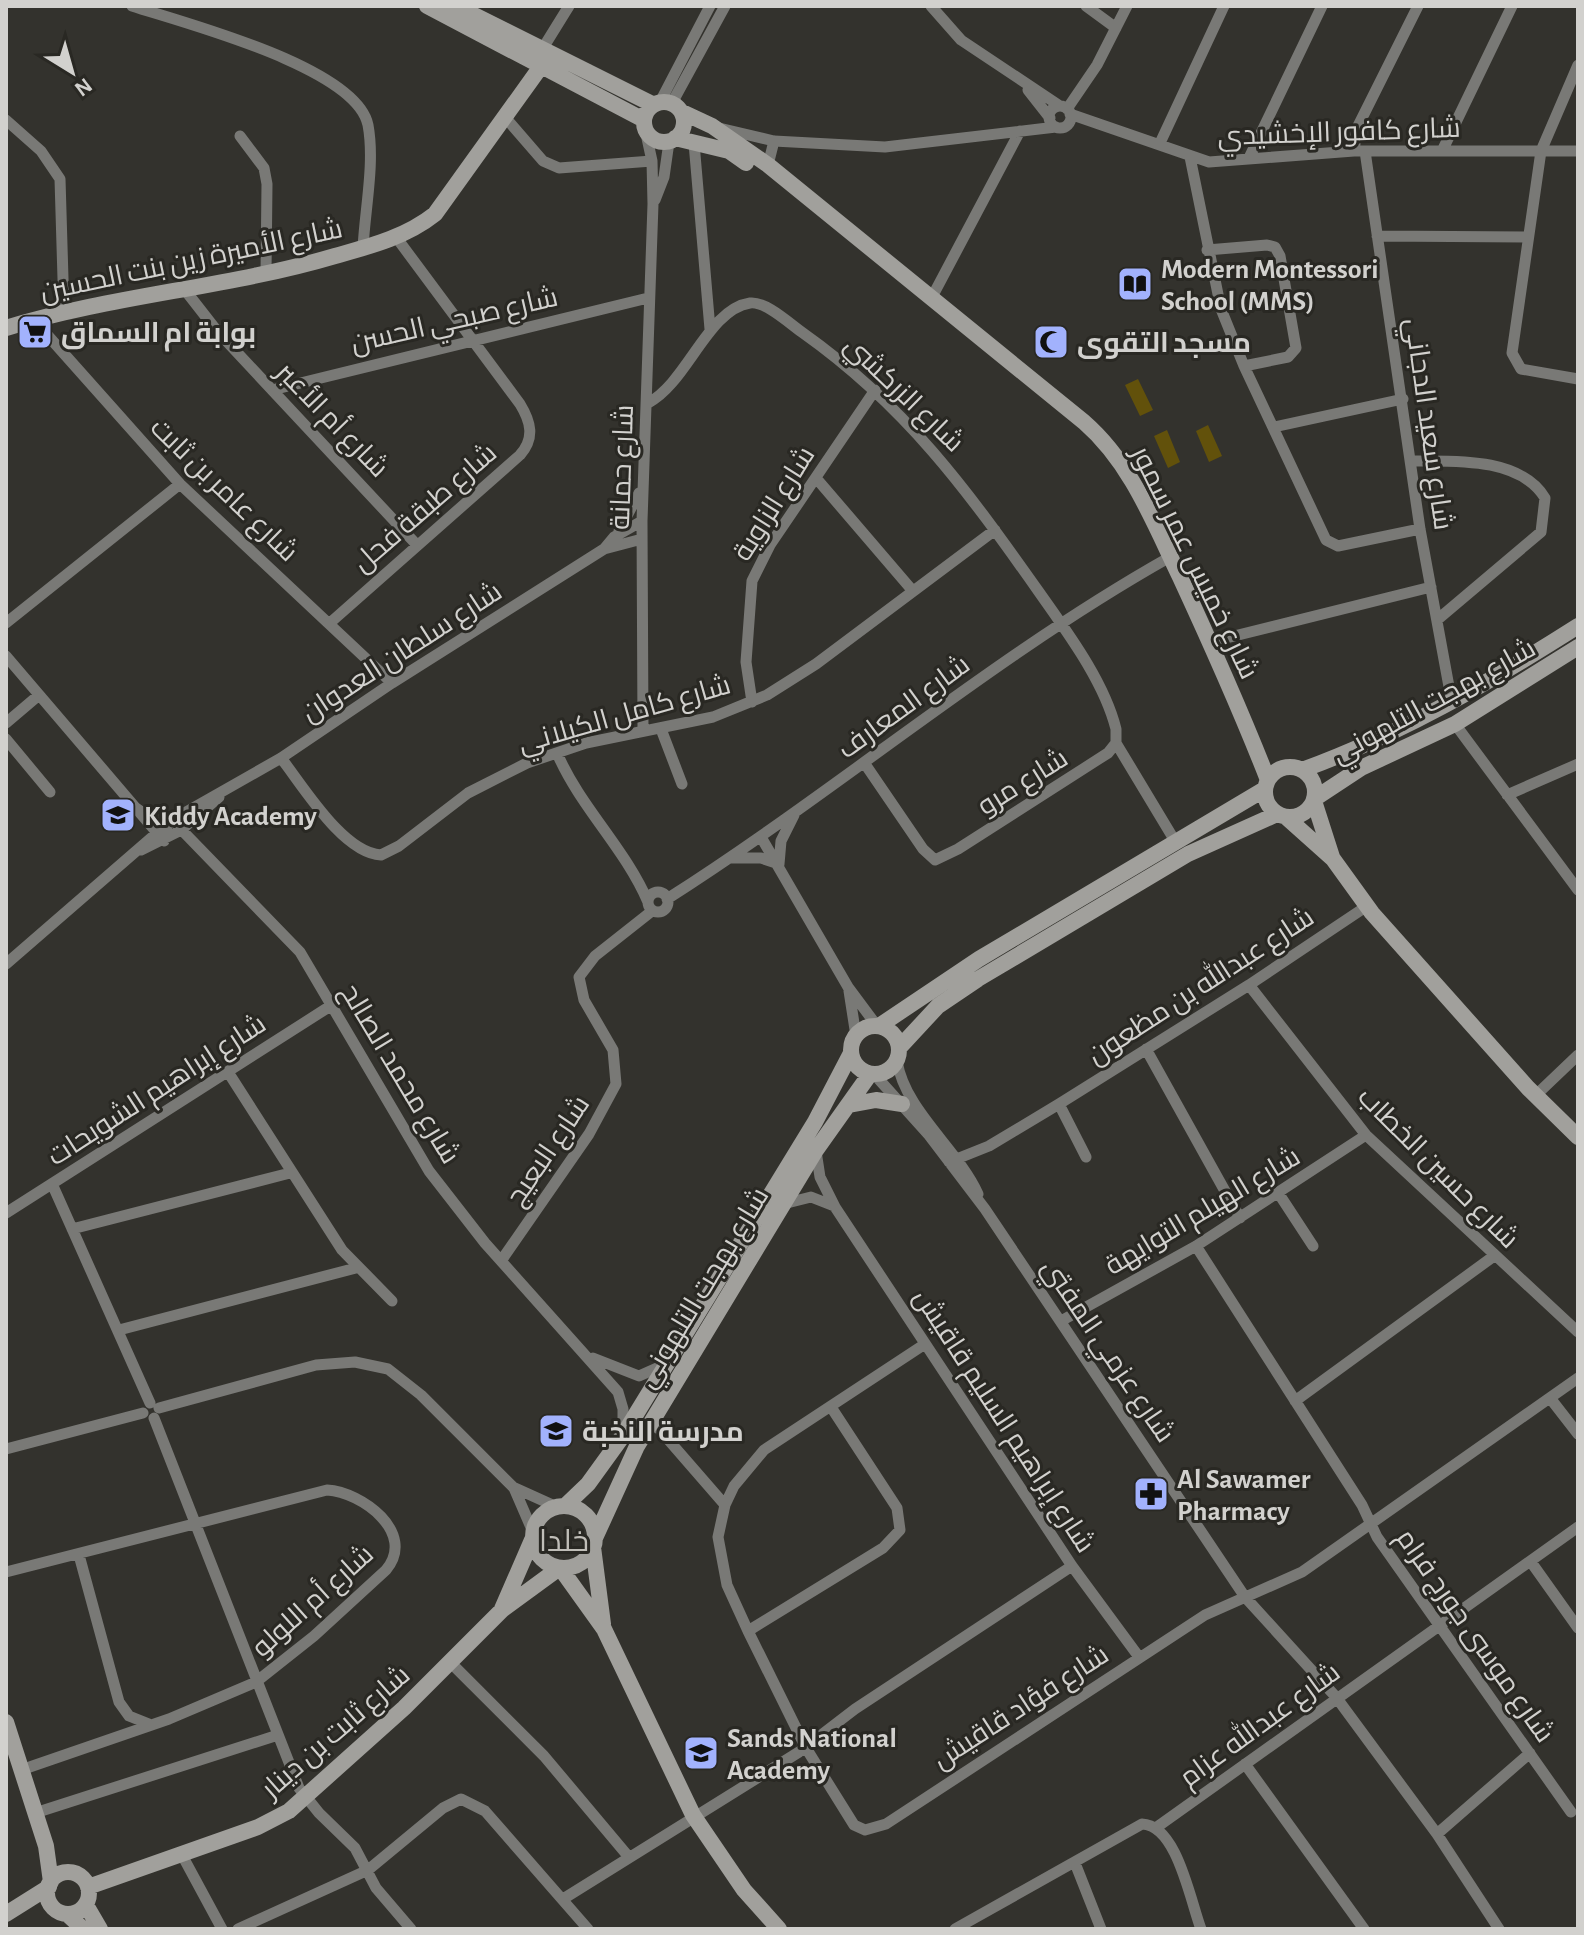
<svg xmlns="http://www.w3.org/2000/svg" width="1584" height="1935" font-family="'Alegreya Sans',Cairo,sans-serif">
  <style>
    .green { fill: #62510b }
    .lines { fill: none; stroke-linecap: round; stroke-linejoin: round }
    .street { stroke: #797976; stroke-width: 11 }
    .secondary { stroke: #a1a09c; stroke-width: 16 }
    .labels { text-anchor: middle; stroke-width: 6; stroke-linejoin: round; paint-order: stroke }
    .street-label { font-size: 28px; fill: #d2d1ce; stroke: #292823 }
    .poi-label { font-size: 28px; font-weight: bold; fill: #d2d1ce; stroke: #292823; text-anchor: start }
    .neighbourhood-label { font-size: 30px; fill: #c0beb8; stroke: #292823 }
  </style>
  <rect width="100%" height="100%" fill="#33322d"/>
  <!-- green -->
  <path class="green" d="M1138,379L1153,410L1140,416L1125,385Z
    M1208,425L1222,456L1209,462L1196,431Z
    M1167,430L1180,462L1168,468L1154,436Z"/>
  <g class="lines">
    <!-- street -->
    <path class="street" d="M132,6C184,23 356,67 368,125C375,163 365,209 363,248
      M931,6L961,40L1060,106
      M1086,6L1116,28
      M543,48L569,6
      M1578,65L1541,151L1512,353L1521,369L1578,379
      M1028,90L1050,118
      M660,102L710,6
      M672,103L725,6
      M1049 117a11 11 0 1 1 22 0a11 11 0 1 1-22 0Z
      M1067,109L1097,65L1127,6
      M1070,114L1209,162L1354,151H1578
      M505,117L543,161L559,168L652,161
      M6,120L41,151L60,179L64,312
      M719,128L774,141L885,147L1056,127
      M240,136L264,168L267,184L266,274
      M694,143L710,329
      M1160,143L1224,6
      M1443,149L1512,6
      M1354,151L1357,128L1418,6
      M1365,151L1420,529L1452,703
      M1190,157L1221,309L1244,366L1326,540L1338,546L1420,529
      M1249,158L1322,6
      M768,165L774,141
      M655,200L664,177L669,142
      M1377,236L1528,237
      M1207,250L1267,245L1275,247L1280,256L1296,348L1288,357L1244,366
      M185,290L217,331L416,544
      M931,299L1020,131
      M34,320L180,484L392,683
      M272,390L648,298
      M648,403C687,383 708,309 750,303C766,301 790,324 803,333C906,406 967,490 1039,592C1067,632 1104,681 1116,729V743L1108,753L958,849L935,860L923,849L865,764
      M1274,427L1403,399
      M1412,461C1454,461 1520,457 1545,498L1541,532L1437,620
      M816,478L912,590
      M619,531L639,493
      M604,549L642,539
      M331,622L520,455C535,438 531,422 520,404L396,237
      M6,623L180,484
      M1210,642L1431,587
      M6,656L164,841
      M752,702L746,662L752,581L770,545L875,390
      M6,723L39,695
      M1455,724L1578,890
      M661,729L682,784
      M643,731L642,521L653,204L652,161L645,129
      M6,739L50,792
      M1116,743L1175,841
      M557,753C580,807 625,848 648,902
      M281,758C303,786 343,853 381,855L399,846L468,793L527,763L586,743L713,717L767,695L816,664L995,530
      M1507,795L1578,764
      M136,808L167,830
      M172,820L300,952L429,1171L485,1243L618,1392L623,1409V1433
      M761,837L848,987L877,1026
      M141,850L181,830L219,797
      M733,858H761L779,864L781,841L794,815
      M648 902a10 10 0 1 1 20 0a10 10 0 1 1-20 0Z
      M667,899C838,790 994,656 1170,557
      M6,964L172,820L281,758L392,683L604,549L614,537L642,521
      M1249,985L1366,1135L1578,1332
      M849,991L856,1036
      M1146,1049L1240,1218
      M897,1061C905,1111 957,1148 978,1194
      M228,1072L342,1250L392,1301
      M874,1074L928,1134L985,1209L1245,1597L1336,1697L1437,1834L1499,1929
      M1535,1096L1578,1055
      M1059,1104L1086,1157
      M816,1151L820,1177L835,1207L1072,1566L1139,1657
      M949,1162L989,1146L1059,1104L1249,985L1367,906
      M53,1186L150,1403
      M1279,1194L1313,1246
      M783,1204L811,1197L834,1206
      M6,1213L332,1005
      M72,1229L290,1173
      M1196,1246L1362,1505L1377,1537L1571,1812
      M501,1261L589,1134L616,1084L613,1050L584,1000L579,977L595,956L652,911
      M1061,1321L1196,1246L1366,1135
      M119,1330L356,1268
      M925,1344L764,1450L734,1486L725,1505L718,1537L727,1585L748,1631L806,1748L854,1825L865,1830L886,1824L1205,1615L1302,1572L1578,1378
      M593,1358L639,1376L666,1364
      M1550,1398L1578,1434
      M1295,1401L1494,1256
      M159,1408L316,1365L355,1362L388,1369L421,1395L514,1488L533,1532
      M154,1418L299,1788L319,1813L355,1848L376,1888L411,1929
      M652,1421L725,1505
      M6,1449L143,1413
      M515,1488L557,1507
      M79,1555L119,1702L129,1716L149,1724
      M1531,1562L1578,1628
      M6,1572L327,1490C362,1492 417,1533 386,1570L314,1636L256,1682L169,1719L21,1770
      M748,1631L883,1548L900,1530L897,1508L831,1407
      M451,1663L544,1756L628,1856
      M1245,1764L1364,1929
      M35,1813L278,1735
      M1157,1827L1578,1527
      M1437,1834L1530,1753
      M182,1855L222,1929
      M1075,1863L1101,1929
      M563,1899L799,1752L855,1709L1072,1566
      M238,1929L368,1870L443,1808L461,1799L485,1811L588,1929
      M955,1929L1142,1824C1177,1825 1190,1900 1201,1929"/>
    <!-- secondary -->
    <path class="secondary" d="M427,6L644,120
      M456,6L654,105
      M644 122a20 20 0 1 1 40 0a20 20 0 1 1-40 0Z
      M682,112L712,126L768,165L1084,422C1131,463 1153,521 1180,577C1211,644 1241,711 1268,780
      M675,138L729,151L746,163
      M6,328C113,295 227,288 335,256C371,246 406,237 435,214L542,65
      M1265 792a25 25 0 1 1 50 0a25 25 0 1 1-50 0Z
      M1302,770C1401,734 1490,682 1578,626
      M1314,799L1361,768L1455,724L1578,647
      M1314,801L1332,857
      M1286,817L1333,859L1372,913L1528,1088L1578,1137
      M879,1026L979,959L1265,789
      M851 1050a24 24 0 1 1 48 0a24 24 0 1 1-48 0Z
      M899,1048L938,1006L978,979L1188,854L1277,814
      M849,1105L876,1100L902,1104
      M533 1537a31 31 0 1 1 62 0a31 31 0 1 1-62 0Z
      M565,1506L588,1484L622,1437L815,1122L851,1053
      M595,1538L637,1446L816,1150L870,1074
      M593,1547L603,1624
      M561,1569L604,1629L693,1815L744,1890L779,1929
      M502,1609L532,1540
      M6,1722L46,1846L51,1882
      M47 1893a21 21 0 1 1 42 0a21 21 0 1 1-42 0Z
      M88,1887L258,1827L289,1811L404,1708L502,1610L558,1569
      M86,1905L100,1929
      M6,1914L49,1887
      M67,1914L83,1929"/>
  </g>
  <!-- icons -->
  <defs>
    <symbol id="library-square" viewBox="-11 -11 22 22"><rect x="-9" y="-9" width="18" height="18" rx="4" fill="#a2b2fd" stroke="#292823"/><path d="M-6-4Q-3-5.5-.7-3.5V5Q-3 3-6 4ZM6-4Q3-5.5 .7-3.5V5Q3 3 6 4Z" fill="#111"/></symbol>
    <symbol id="supermarket-square" viewBox="-11 -11 22 22"><rect x="-9" y="-9" width="18" height="18" rx="4" fill="#a2b2fd" stroke="#292823"/><path d="M-6-5.5h2.5l.6 2H6L4.5 2H-2.5L-4.4-4H-6ZM-1.5 3.2a1.3 1.3 0 1 0 .1 0ZM3 3.2a1.3 1.3 0 1 0 .1 0Z" fill="#111"/></symbol>
    <symbol id="mosque-square" viewBox="-11 -11 22 22"><rect x="-9" y="-9" width="18" height="18" rx="4" fill="#a2b2fd" stroke="#292823"/><path d="M3.5-4.9A6 6 0 1 0 3.5 4.9A5 5 0 1 1 3.5-4.9Z" fill="#111"/></symbol>
    <symbol id="school-square" viewBox="-11 -11 22 22"><rect x="-9" y="-9" width="18" height="18" rx="4" fill="#a2b2fd" stroke="#292823"/><path d="M0-5L7-2L0 1L-7-2ZM-4 1L0 2.5L4 1V4Q0 6-4 4Z" fill="#111"/></symbol>
    <symbol id="pharmacy-square" viewBox="-11 -11 22 22"><rect x="-9" y="-9" width="18" height="18" rx="4" fill="#a2b2fd" stroke="#292823"/><path d="M-2-6h4v4h4v4h-4v4h-4v-4h-4v-4h4Z" fill="#111"/></symbol>
  </defs>
  <g fill-rule="evenodd">
    <use href="#library-square" x="1115" y="264" width="40" height="40"/>
    <use href="#supermarket-square" x="15" y="312" width="40" height="40"/>
    <use href="#mosque-square" x="1031" y="322" width="40" height="40"/>
    <use href="#school-square" x="98" y="795" width="40" height="40"/>
    <use href="#school-square" x="536" y="1411" width="40" height="40"/>
    <use href="#pharmacy-square" x="1131" y="1474" width="40" height="40"/>
    <use href="#school-square" x="681" y="1733" width="40" height="40"/>
  </g>
  <g class="labels">
    <!-- street labels -->
    <g class="street-label">
      <text transform="translate(1339 131) rotate(-2)" y="10">شارع كافور الإخشيدي</text>
      <text transform="translate(191 259) rotate(-12)" y="10">شارع الأميرة زين بنت الحسين</text>
      <text transform="translate(454 319) rotate(-13)" y="10">شارع صبحي الحسن</text>
      <text transform="translate(905 393) rotate(44)" y="10">شارع الزركشي</text>
      <text transform="translate(333 419) rotate(46)" y="10">شارع أم الأعبر</text>
      <text transform="translate(1430 424) rotate(82)" y="10">شارع سعيد الدجاني</text>
      <text transform="translate(621 467) rotate(-88)" y="10">شارع حمانة</text>
      <text transform="translate(225 489) rotate(44)" y="10">شارع عامر بن ثابت</text>
      <text transform="translate(773 503) rotate(-58)" y="10">شارع الزاوية</text>
      <text transform="translate(424 507) rotate(-41)" y="10">شارع طبقة فحل</text>
      <text transform="translate(1196 562) rotate(64)" y="10">شارع خميس عمر سمور</text>
      <text transform="translate(401 651) rotate(-33)" y="10">شارع سلطان العدوان</text>
      <text transform="translate(1433 700) rotate(-29)" y="10">شارع بهجت التلهوني</text>
      <text transform="translate(903 706) rotate(-36)" y="10">شارع المعارف</text>
      <text transform="translate(624 713) rotate(-16)" y="10">شارع كامل الكيلاني</text>
      <text transform="translate(1022 781) rotate(-32)" y="10">شارع مرو</text>
      <text transform="translate(1200 985) rotate(-33)" y="10">شارع عبدالله بن مظعون</text>
      <text transform="translate(401 1073) rotate(59)" y="10">شارع محمد الصالح</text>
      <text transform="translate(156 1089) rotate(-33)" y="10">شارع إبراهيم الشويحات</text>
      <text transform="translate(547 1150) rotate(-56)" y="10">شارع البعيج</text>
      <text transform="translate(1439 1167) rotate(45)" y="10">شارع حسين الخطاب</text>
      <text transform="translate(1202 1210) rotate(-31)" y="10">شارع الهيلم التوايهة</text>
      <text transform="translate(702 1287) rotate(-59)" y="10">شارع بهجت التلهوني</text>
      <text transform="translate(1109 1350) rotate(56)" y="10">شارع عزمي المفتي</text>
      <text transform="translate(1005 1420) rotate(57)" y="10">شارع إبراهيم السليم قاقيش</text>
      <text transform="translate(312 1600) rotate(-42)" y="10">شارع أم اللولو</text>
      <text transform="translate(1476 1635) rotate(55)" y="10">شارع موسى جورج فرام</text>
      <text transform="translate(1020 1706) rotate(-33)" y="10">شارع فؤاد قاقيش</text>
      <text transform="translate(1259 1724) rotate(-36)" y="10">شارع عبدالله عزام</text>
      <text transform="translate(335 1731) rotate(-41)" y="10">شارع ثابت بن دينار</text>
    </g>
    <!-- poi labels -->
    <g class="poi-label">
      <text x="1161" y="278">Modern Montessori<tspan x="1161" dy="32">School (MMS)</tspan></text>
      <text x="61" y="342">بوابة ام السماق</text>
      <text x="1077" y="352">مسجد التقوى</text>
      <text x="144" y="825">Kiddy Academy</text>
      <text x="582" y="1441">مدرسة النخبة</text>
      <text x="1177" y="1488">Al Sawamer<tspan x="1177" dy="32">Pharmacy</tspan></text>
      <text x="727" y="1747">Sands National<tspan x="727" dy="32">Academy</tspan></text>
    </g>
    <!-- neighbourhood labels -->
    <g class="neighbourhood-label">
      <text x="564" y="1551">خلدا</text>
    </g>
  </g>
  <!-- border -->
  <rect width="1584" height="1935" fill="none" stroke="#d2d1ce" stroke-width="16"/>
  <!-- north arrow -->
  <g transform="translate(72 72) rotate(143)" stroke="#292823" stroke-width="6" paint-order="stroke">
  <path d="M0-6L14 30L0 20L-14 30Z" fill="#d2d1ce"/>
  <text y="-12" font-size="22" font-weight="bold" text-anchor="middle" fill="#d2d1ce">N</text>
  </g>
</svg>
